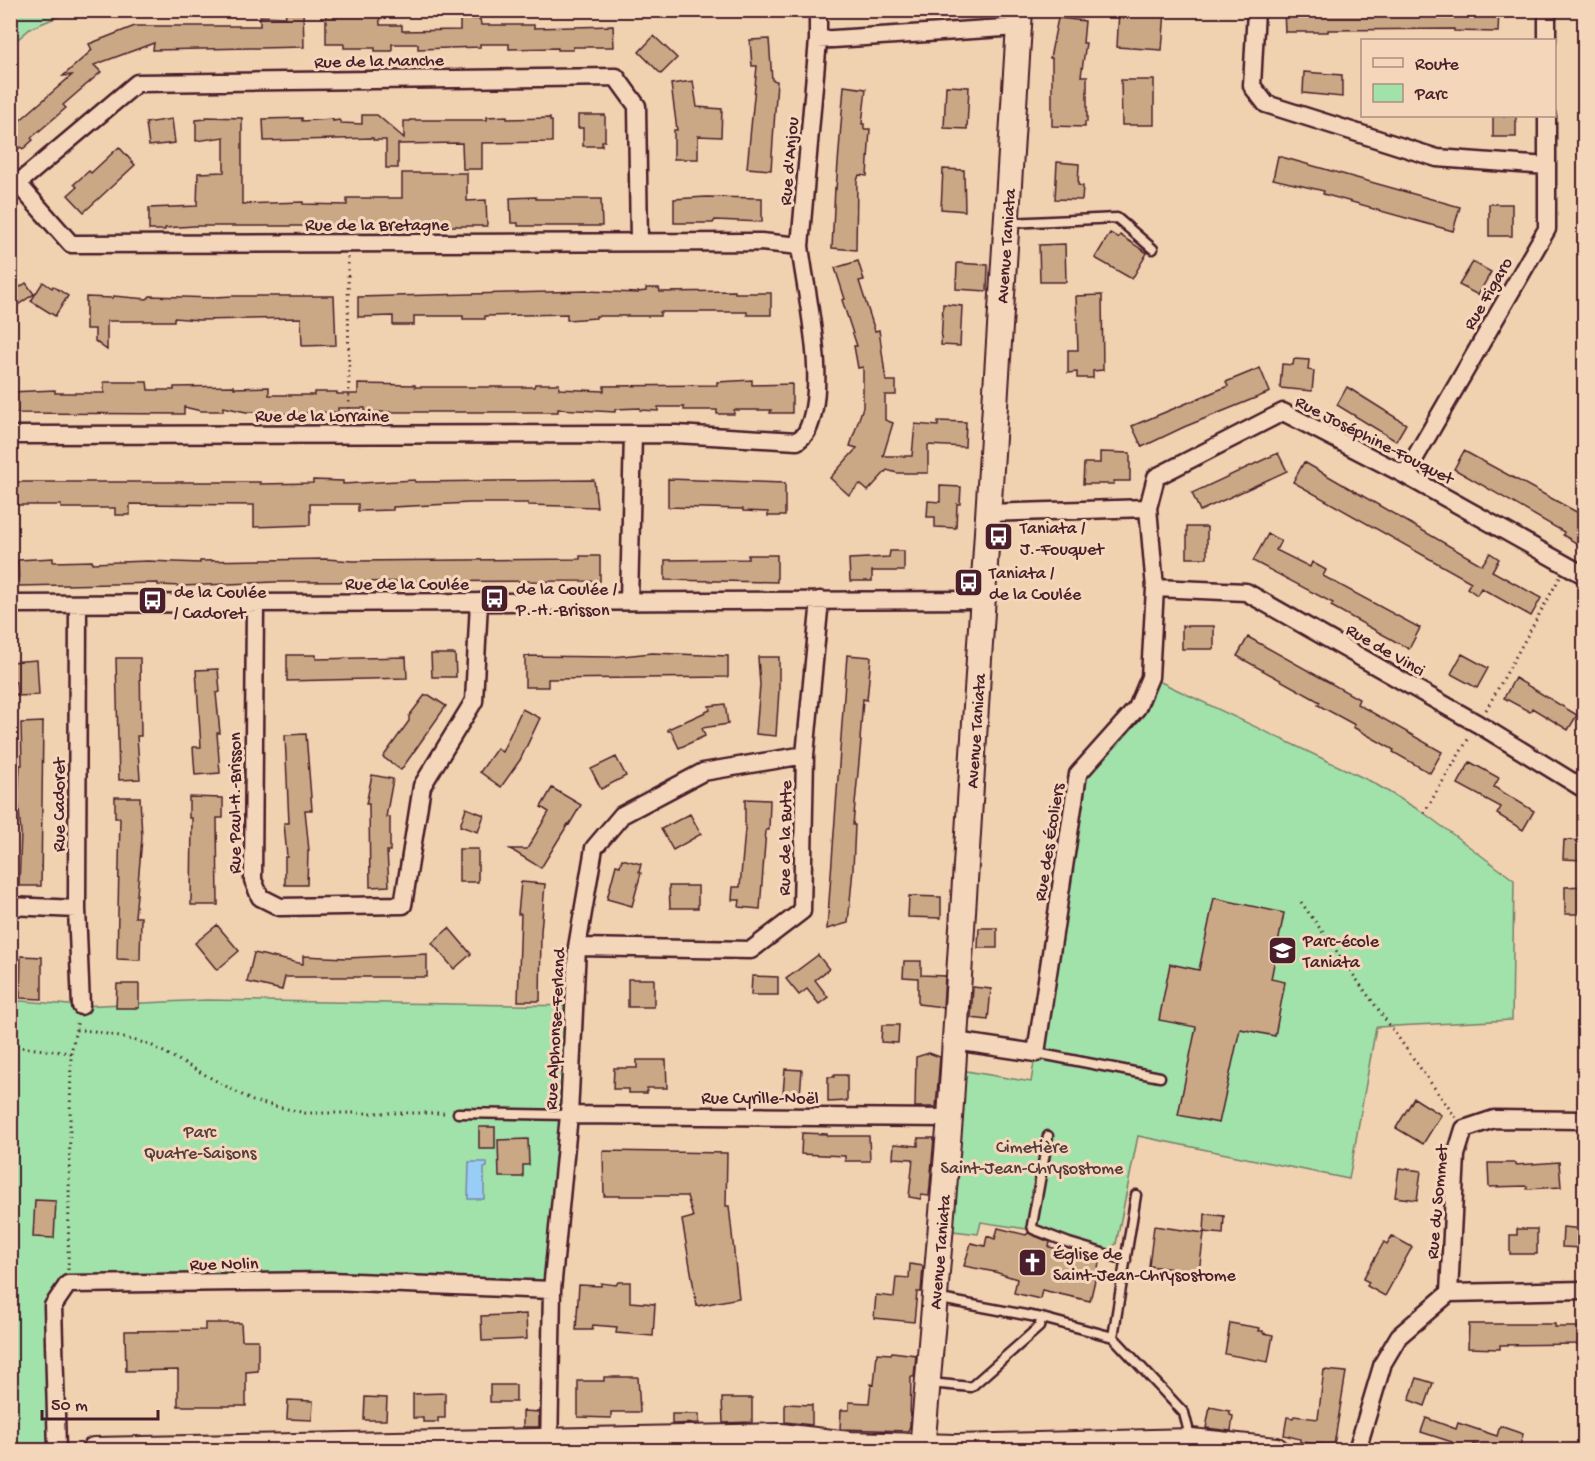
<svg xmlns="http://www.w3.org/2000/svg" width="1595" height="1461" font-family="'Gochi Hand',sans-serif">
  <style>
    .green { fill: #a1e1aa; stroke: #76806a; stroke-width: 1.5 }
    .water { fill: #98cdf6; stroke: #7987a5; stroke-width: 1.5 }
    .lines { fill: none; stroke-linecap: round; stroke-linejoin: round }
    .stream { stroke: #7987a5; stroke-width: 4.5 }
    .building { fill: #caa885; stroke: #4a1f2b; stroke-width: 1.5 }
    .lane-casing { stroke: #4a1f2b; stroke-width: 13 }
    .street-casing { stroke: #4a1f2b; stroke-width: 21 }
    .secondary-casing { stroke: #4a1f2b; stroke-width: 28 }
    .path { stroke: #4a1f2b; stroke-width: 3; stroke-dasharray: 1.5 4.5; stroke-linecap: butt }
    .lane { stroke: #f4d6ba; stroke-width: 8 }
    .street { stroke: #f4d6ba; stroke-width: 16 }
    .secondary { stroke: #f4d6ba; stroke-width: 24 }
    .labels { text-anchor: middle; stroke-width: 6; stroke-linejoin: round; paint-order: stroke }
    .street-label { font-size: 18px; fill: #4a1f2b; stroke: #f4d6ba }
    .poi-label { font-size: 18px; fill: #4a1f2b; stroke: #f4d6ba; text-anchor: start }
    .park-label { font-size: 18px; fill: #573c3e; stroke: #f4d6ba }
  </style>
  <rect width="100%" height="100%" fill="#f0d1b0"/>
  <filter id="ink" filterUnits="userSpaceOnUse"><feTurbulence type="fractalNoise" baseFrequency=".0167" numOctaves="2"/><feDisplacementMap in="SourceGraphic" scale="12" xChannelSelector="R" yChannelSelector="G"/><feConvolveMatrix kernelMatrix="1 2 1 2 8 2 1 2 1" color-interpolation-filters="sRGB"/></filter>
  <g filter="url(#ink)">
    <!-- green -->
    <path class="green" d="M11,10H72V11L31,28L11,45Z
      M1150,677L1372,782L1424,813L1514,880L1512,1020L1376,1027L1349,1179L1138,1136L1116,1244L1106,1251L1046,1232L981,1222L978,1234L953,1231L966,1071L1031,1082L1078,774Z
      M10,1000L81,1006L207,1000L573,1006L552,1290L68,1284L53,1306L57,1450H11Z"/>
    <!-- water -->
    <path class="water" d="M469,1162H487V1167L484,1168V1199H468Z"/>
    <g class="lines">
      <!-- stream -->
      <path class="stream" d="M10,26L17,10"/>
    </g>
    <!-- building -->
    <path class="building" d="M285,10H303L304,47L153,50L154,43L94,65L101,72L63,105L66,108L31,138L33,140L23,149L21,147L10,155V129L72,75L63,76L92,50L89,44L135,26H260V16L286,17Z
      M326,10H379L380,25H402V31L460,30V19H480L481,25H534V28L613,26L614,47H573V50H558V48L509,49V44H480V47L418,49V44H392V51H375V48H344V44H326Z
      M1119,10L1165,11L1162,50L1117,47Z
      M1284,10H1499L1498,32L1454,31V29L1328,30V32H1285Z
      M1058,18L1085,21L1083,43H1086L1081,76H1087V122H1085V127L1052,126V58H1050Z
      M654,36L677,58L661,74L639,52Z
      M769,39L772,80L777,81L771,170L747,168L757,66H752L750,40Z
      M1304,72L1342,75V97L1303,93Z
      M1121,80H1154V125H1122Z
      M693,81L697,107L722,109L721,137L698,136V159H674V130H677L671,84Z
      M844,86L866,89L862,124H864V129H870L867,176L859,175L857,181L856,250L832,248L835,188L836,189Z
      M946,86L969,87L967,129L944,128Z
      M362,115H377L404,138V121H410V120H487V117L507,116V119L550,118V121H552V142L482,143V169H463L462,143L398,144V168H386V140H373V138L264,141L263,119L302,118V121L333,119V121L339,120L341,123L362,124Z
      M578,115H605V141H602V146H583V128H578Z
      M1493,116H1516V137H1493Z
      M206,117L242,118V204L303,202V204L347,205V198H402V173H467V201L486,200L487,226H426V222L368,224L357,225V226H194L165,228V230H149V208L197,206L198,173L224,172V137L196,141V120L206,119Z
      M172,119L175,143L149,146L146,123Z
      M119,147L135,165L84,212L68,195L77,187L74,184L89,171L91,173Z
      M1278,156L1460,207L1453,231L1370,208V207L1323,194L1324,191L1273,179Z
      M1057,162L1079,164L1078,185L1083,186L1082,200L1055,199Z
      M943,169L964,170L965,211L941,209Z
      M536,197V199H601L602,226H518V223H511L510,198Z
      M706,197L762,198V222L715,220L713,223H674V199Z
      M1489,204H1512V236H1489Z
      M1110,233L1118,238L1120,235L1147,253L1132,279L1095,258Z
      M1065,244L1066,282H1040L1039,245Z
      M858,261L864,280L859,281L875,331L879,330L886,381H896V395H885V420L893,423L883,456H912L915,424L938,426V421L966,422L965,447L928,445V473H897L887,470L868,491L860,484L849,495L830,478L857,448L850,446L863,407V367L858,368L854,346H857L842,300L845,299L835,268Z
      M1473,262L1491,272L1478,295L1459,285Z
      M957,263L988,265L987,291L956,289Z
      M43,282L52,288L53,286L68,296L55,316L31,301Z
      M26,283L34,294L10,310V294Z
      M646,288H659L660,292L735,291V293H771V315H747V312H660V316H596V318L567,320V314L485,316V319H463V316H414V325H393V316L358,317V297L586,291L638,293V292L646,291Z
      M1102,295L1103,370L1093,371V378H1077V372L1068,373V350H1078L1076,296Z
      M113,296L147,299L150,296L214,298V297L234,296H334L336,345L302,346L301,318L199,320L174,318V321H107V350L95,341V329H86V297L113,298Z
      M943,304L962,306L960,346L941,345Z
      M1294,359L1309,360L1308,370L1314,371L1312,391L1280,388L1282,364L1293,365Z
      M1260,368L1270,392L1184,427L1142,447L1132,426L1228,386L1226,382Z
      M752,380V385L792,384V413H770L771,410H734V414H717V410H684V407H658V411L640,410V408L615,409V412L558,409V412H365V408H338V412L278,414V412H246L223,407V411H201L184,407V414L10,413V392L55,390V393H104V382H147L148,390H174V387L234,386V388L269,387V395H314V392H337V394H358V384L415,385V387H534L535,384H559V389L604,391V386L717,385V382Z
      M1347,387L1406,424L1396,441L1337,405Z
      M1464,451L1584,516V548L1563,535L1564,532L1454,469Z
      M1100,452L1130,453V481H1114V484H1083L1084,463H1100Z
      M1278,453L1287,471L1200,511L1192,493Z
      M1304,462L1482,565L1490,553L1499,559L1492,571L1541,598L1531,616L1481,588L1477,595L1467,588L1471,582L1293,482Z
      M668,479L785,483V516H768V512L743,511V509L668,507Z
      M313,480L343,481V484L415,480V482L594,480L597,507L528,505V503H469L393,507V510L358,511V504H310V525L254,527V505L130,504V515H115V508H61V505H17V482H260V484L313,483Z
      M940,486L961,487L960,504H957L956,528L935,527V517H927L928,501L940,502Z
      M1187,527H1207V558H1187Z
      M1268,534L1281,541L1276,550L1310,567L1312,562L1326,570L1323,576L1420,628L1409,649L1331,606L1333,603L1253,561Z
      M890,551H904V571H872V581H850L849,559L889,557Z
      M748,555H777V582L665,580V560L748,559Z
      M580,556H600V581L274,582L182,586L158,585V583L19,586L18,560L53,558V562L92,561V563L148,561L200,563V561L326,559L353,561L580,559Z
      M1182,626H1214V649H1182Z
      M1248,637L1359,699L1357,704L1442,752L1430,773L1393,752L1394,750L1353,727L1355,725L1318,705L1320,702L1237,656Z
      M652,653L728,656V677L548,679V687H525V656L612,657Z
      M431,654H455L456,677H432Z
      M1462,654L1488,668L1477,688L1451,674Z
      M287,655H316V659L406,657L407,678L287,681Z
      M847,655L871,657L867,700L863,699L860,740L861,741L853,825H855L853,869L848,923L827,929Z
      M758,657H779V690L776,736L756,734L760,685Z
      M116,658H140L141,736H137L140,779L119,780Z
      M37,660L39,695L17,696L16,682H10V662Z
      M218,669L220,692L216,693L220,733H217L220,773L195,775L193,747H201L196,670Z
      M1515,678L1577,715L1568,730L1532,708L1530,712L1504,698Z
      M425,695H429L446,706L401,770L383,757L409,721V716Z
      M725,704L728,724L702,728L705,736L679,748L671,731H668V729L710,710L709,706Z
      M522,709L540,718L520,760L501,787L480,772L497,748L502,752Z
      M43,722L41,886H19L21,833L18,799L20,765H22L21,723Z
      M306,734L312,810H305L309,851H308L307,885H285V857H287L284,823H289L285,735Z
      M616,757L626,776L601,789L591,769Z
      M1470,762L1499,778L1494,787L1534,811L1523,830L1497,814L1501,807L1458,784Z
      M372,775L393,779L386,817H390V851H387L389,886L370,887L369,804H366Z
      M552,788L581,805L569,825L568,824L541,868L510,849H527L549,812L541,807Z
      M115,797H140L142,838L135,917H141L140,960L117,959L120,818H115Z
      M189,797L223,798V818H217L218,905H191L192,818H189Z
      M745,799L770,800L769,830H766L760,909L739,907L740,900H732L733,887H740L745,830Z
      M466,808L484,815L478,832L460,826Z
      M690,814L701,834L673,850L661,829Z
      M1564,840L1584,841V860L1563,859Z
      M459,849H478V882H459Z
      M622,859L641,864L639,872L641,873L632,906L607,899L616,865L620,866Z
      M521,882L545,884L541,931L540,1001H518L521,914H518Z
      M669,886H698V908H670Z
      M1584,886V914H1565V887Z
      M909,896L941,897V918L908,917Z
      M1214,898L1284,913L1271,979L1285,982L1275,1036L1240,1029L1219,1123L1178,1115L1196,1027L1159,1020L1170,964L1199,970Z
      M217,925L239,951L217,970L195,943Z
      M449,928L471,954L454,969L432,943Z
      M979,928H997V948H978Z
      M254,953L303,964V956L347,958L427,954V977H285L282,990L247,982Z
      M818,955L829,969L815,980L828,997L819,1004L807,989L799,995L786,979Z
      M21,956L42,957V999L20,998Z
      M904,961H921V975L945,976L943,1007L918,1004V978L903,977Z
      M752,976L778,977V995H751Z
      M628,979H654V1007H628Z
      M117,984H139V1008H116Z
      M973,987L991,989L988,1020L971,1018Z
      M882,1025H899L898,1043L881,1042Z
      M929,1053L940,1057L936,1107H915L916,1057Z
      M637,1060H666L667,1088H647V1093H629V1089H613L614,1068H637Z
      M785,1069L802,1070L800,1095L783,1094Z
      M834,1075H847V1101L828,1102V1077H834Z
      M1414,1098L1441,1115L1423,1144L1396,1128Z
      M479,1127H495V1149H479Z
      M802,1133L827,1134V1136H869L870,1161H845V1156L801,1154Z
      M918,1138H934L929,1196L921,1195V1199L909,1197L913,1159L893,1158L894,1144L918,1146Z
      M528,1139L529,1165H523V1177H499L498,1140Z
      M603,1151L727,1153L726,1206H729L739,1298L697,1306L682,1220L693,1217L687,1196H604Z
      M1559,1162L1561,1187L1527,1189V1186L1489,1187L1488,1163H1516V1165Z
      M1399,1168L1421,1171L1417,1200L1395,1197Z
      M35,1200L56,1201L54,1238L33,1237Z
      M1205,1214L1224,1216L1223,1234L1204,1232Z
      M1154,1226L1204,1233L1199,1272L1149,1266Z
      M1563,1227L1584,1229V1248L1562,1247Z
      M998,1228L1026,1235L1028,1233L1050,1242L1049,1247L1100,1259L1090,1301L1042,1290L1040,1299L1014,1293L1017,1279L995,1272L964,1266L971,1243L985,1246L987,1236L995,1239Z
      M1517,1229H1537V1254H1510V1235H1517Z
      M1392,1236L1412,1247L1385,1296L1367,1286L1369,1282L1363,1279L1384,1242L1387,1244Z
      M910,1264L923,1266L921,1292H917L914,1322L874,1318L876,1295L894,1297L896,1277L909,1278Z
      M618,1282H630V1302L655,1304L653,1336L616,1333L617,1327L593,1325L592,1330H576L579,1285L601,1286V1283L616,1285Z
      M526,1314L527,1339L482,1341L481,1316Z
      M205,1323H241L242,1340H258V1371L246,1372V1406H178V1370L126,1371L125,1331L205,1330Z
      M1230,1323L1260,1328L1259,1331H1263V1333L1273,1335L1268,1362L1225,1354Z
      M1469,1324H1555V1327H1584V1344L1500,1345V1349L1468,1348Z
      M892,1352L916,1355L914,1377H911L910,1426L908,1431L840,1429L841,1410H849V1402L869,1403L871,1384L874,1385L877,1353L891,1354Z
      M1324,1370L1346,1372L1334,1445L1300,1442V1439L1284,1435L1287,1417L1293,1418L1294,1416L1318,1419Z
      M604,1377H638L640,1412H611V1418L578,1417V1381H604Z
      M1417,1378L1433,1383L1425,1406L1409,1400Z
      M490,1385H516V1402H490Z
      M445,1393V1418H438V1422H423V1418H413V1394Z
      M365,1397L387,1398L386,1420H364Z
      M722,1398H752V1422L723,1423Z
      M288,1400L313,1401L312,1420L287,1419Z
      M785,1404L812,1405V1425L785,1422Z
      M1210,1407L1230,1411V1415L1233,1416L1231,1431L1206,1428Z
      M523,1411L539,1412V1427H523Z
      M672,1414H699V1423L672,1424Z
      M1426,1418L1456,1429L1458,1423L1497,1436L1500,1426L1523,1434L1519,1450H1496L1473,1444L1471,1450H1461L1450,1447L1452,1442L1421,1432Z"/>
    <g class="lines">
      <defs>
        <path id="lane" d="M1008,223L1117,218L1153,249
          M1036,1053L1160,1077
          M458,1113L569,1115
          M1048,1136L1032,1225L1033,1229L1069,1243L1126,1260
          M935,1298L1042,1318L1113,1337L1184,1413L1191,1440
          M1113,1337L1136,1195
          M930,1383L971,1387L1039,1327L1042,1318"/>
        <path id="street" d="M1256,10L1252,86L1266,104L1437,158L1547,166
          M818,40L1019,27
          M1547,40V10
          M19,185L71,244L761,242L800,246L818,40V10
          M10,190L137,83L616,77L637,106L639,242
          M10,435L676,434L797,441C801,438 805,435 807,431C829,385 806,296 800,246
          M1405,475L1547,229V116
          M988,513L1148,508L1156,477L1283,412L1405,475L1584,575
          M1155,588L1246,592L1478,724L1584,789
          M629,601L633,434
          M255,603L253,880L260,897L280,907L403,905L422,786L474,701L479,602
          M10,604L983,600
          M78,604L77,909L81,1006
          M10,906L77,909
          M577,947L751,950L802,911L805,755L820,600
          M955,1041L1036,1053L1078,774L1137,708L1150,677L1155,588L1148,508
          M569,1115L950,1118
          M1449,1293L1456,1155L1464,1129L1494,1119L1584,1120
          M549,1449L552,1290L569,1115L577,947L594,848L622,815L703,772L805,755
          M57,1450L53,1306L68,1284L330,1281L552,1290
          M1357,1450L1383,1363L1399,1336L1449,1293L1584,1290"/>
        <path id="secondary" d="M94,1450L781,1436L849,1444L956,1447L1191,1441L1276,1450
          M922,1450L950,1118L1020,10"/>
      </defs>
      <!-- lane casing -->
      <use href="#lane" class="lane-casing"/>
      <!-- street casing -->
      <use href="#street" class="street-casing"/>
      <!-- secondary casing -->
      <use href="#secondary" class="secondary-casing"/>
      <!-- path -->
      <path class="path" d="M348,257L349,418
        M1486,710L1560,577
        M1424,813L1470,736
        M1301,902L1456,1118
        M76,1030L94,1031L149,1044L253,1101L305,1113H448
        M10,1046L71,1053
        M68,1270L71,1053L78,1019"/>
      <!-- lane -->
      <use href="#lane" class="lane"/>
      <!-- street -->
      <use href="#street" class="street"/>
      <!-- secondary -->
      <use href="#secondary" class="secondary"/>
    </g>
  </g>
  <!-- icons -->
  <defs>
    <symbol id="bus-square" viewBox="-11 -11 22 22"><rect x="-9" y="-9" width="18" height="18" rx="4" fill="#4a1f2b" stroke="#f4d6ba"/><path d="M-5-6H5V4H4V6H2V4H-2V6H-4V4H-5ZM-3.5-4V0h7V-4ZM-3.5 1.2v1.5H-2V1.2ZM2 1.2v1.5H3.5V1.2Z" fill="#fff"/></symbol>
    <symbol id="school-square" viewBox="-11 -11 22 22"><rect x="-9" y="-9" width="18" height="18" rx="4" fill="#4a1f2b" stroke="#f4d6ba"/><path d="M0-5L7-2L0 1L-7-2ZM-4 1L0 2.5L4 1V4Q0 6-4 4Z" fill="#fff"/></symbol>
    <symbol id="church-square" viewBox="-11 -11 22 22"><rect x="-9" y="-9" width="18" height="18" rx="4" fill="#4a1f2b" stroke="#f4d6ba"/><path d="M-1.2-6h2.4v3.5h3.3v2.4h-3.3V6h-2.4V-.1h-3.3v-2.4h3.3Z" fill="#fff"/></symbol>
  </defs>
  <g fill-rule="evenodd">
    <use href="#bus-square" x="982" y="520" width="33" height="33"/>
    <use href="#bus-square" x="952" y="566" width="33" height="33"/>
    <use href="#bus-square" x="478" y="582" width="33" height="33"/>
    <use href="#bus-square" x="136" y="584" width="33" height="33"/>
    <use href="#school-square" x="1266" y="934" width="33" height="33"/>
    <use href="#church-square" x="1016" y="1246" width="33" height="33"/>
  </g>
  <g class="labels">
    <!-- street labels -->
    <g class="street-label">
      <text transform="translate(379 60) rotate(-1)" y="6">Rue de la Manche</text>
      <text transform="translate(788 161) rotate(-85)" y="6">Rue d'Anjou</text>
      <text x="377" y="230">Rue de la Bretagne</text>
      <text transform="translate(1005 246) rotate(-86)" y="6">Avenue Taniata</text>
      <text transform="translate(1487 293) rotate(-60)" y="6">Rue Figaro</text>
      <text x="322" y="421">Rue de la Lorraine</text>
      <text transform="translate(1375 439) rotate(27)" y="6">Rue Joséphine-Fouquet</text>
      <text x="407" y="589">Rue de la Coulée</text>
      <text transform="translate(1386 649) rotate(30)" y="6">Rue de Vinci</text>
      <text transform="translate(975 731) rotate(-86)" y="6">Avenue Taniata</text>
      <text transform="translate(234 803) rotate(-90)" y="6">Rue Paul-H.-Brisson</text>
      <text transform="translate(58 805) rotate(-90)" y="6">Rue Cadoret</text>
      <text transform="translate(784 838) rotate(-89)" y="6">Rue de la Butte</text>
      <text transform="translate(1048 842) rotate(-81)" y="6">Rue des Écoliers</text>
      <text transform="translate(554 1029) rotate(-87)" y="6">Rue Alphonse-Ferland</text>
      <text x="760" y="1103">Rue Cyrille-Noël</text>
      <text transform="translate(1436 1202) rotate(-85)" y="6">Rue du Sommet</text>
      <text transform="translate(939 1252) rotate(-85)" y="6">Avenue Taniata</text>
      <text transform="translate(224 1263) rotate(-1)" y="6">Rue Nolin</text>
    </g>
    <!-- poi labels -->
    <g class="poi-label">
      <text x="1020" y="533">Taniata /<tspan x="1020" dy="21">J.-Fouquet</tspan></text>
      <text x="989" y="578">Taniata /<tspan x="989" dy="21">de la Coulée</tspan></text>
      <text x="516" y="594">de la Coulée /<tspan x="516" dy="21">P.-H.-Brisson</tspan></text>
      <text x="174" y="597">de la Coulée<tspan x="174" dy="21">/ Cadoret</tspan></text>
      <text x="1303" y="946">Parc-école<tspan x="1303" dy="21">Taniata</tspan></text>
      <text x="1053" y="1259">Église de<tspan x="1053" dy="21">Saint-Jean-Chrysostome</tspan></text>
    </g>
    <!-- park labels -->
    <g class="park-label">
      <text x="200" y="1137">Parc<tspan x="200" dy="21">Quatre-Saisons</tspan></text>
      <text x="1032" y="1152">Cimetière<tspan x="1032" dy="21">Saint-Jean-Chrysostome</tspan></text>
    </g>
  </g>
  <!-- margin -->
  <rect width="1595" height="1461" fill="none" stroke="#f4d6ba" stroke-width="36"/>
  <rect x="18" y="18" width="1559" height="1425" fill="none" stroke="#4a1f2b" stroke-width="2" filter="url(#ink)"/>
  <!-- legend -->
  <rect x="1361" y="39" width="195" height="78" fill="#f4d6ba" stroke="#b08d81" stroke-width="1.5"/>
  <rect x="1373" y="58" width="30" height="9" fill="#f4d6ba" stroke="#b08d81" stroke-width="1.5"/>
  <text x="1415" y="69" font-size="18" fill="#4a1f2b">Route</text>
  <rect x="1373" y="84" width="30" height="18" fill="#a1e1aa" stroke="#b08d81" stroke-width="1.5"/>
  <text x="1415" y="99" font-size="18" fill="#4a1f2b">Parc</text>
  <!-- scale -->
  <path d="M42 1410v9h116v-9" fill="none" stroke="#4a1f2b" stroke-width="3"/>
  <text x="51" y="1410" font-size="18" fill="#4a1f2b" stroke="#f4d6ba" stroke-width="4.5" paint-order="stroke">50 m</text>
</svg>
